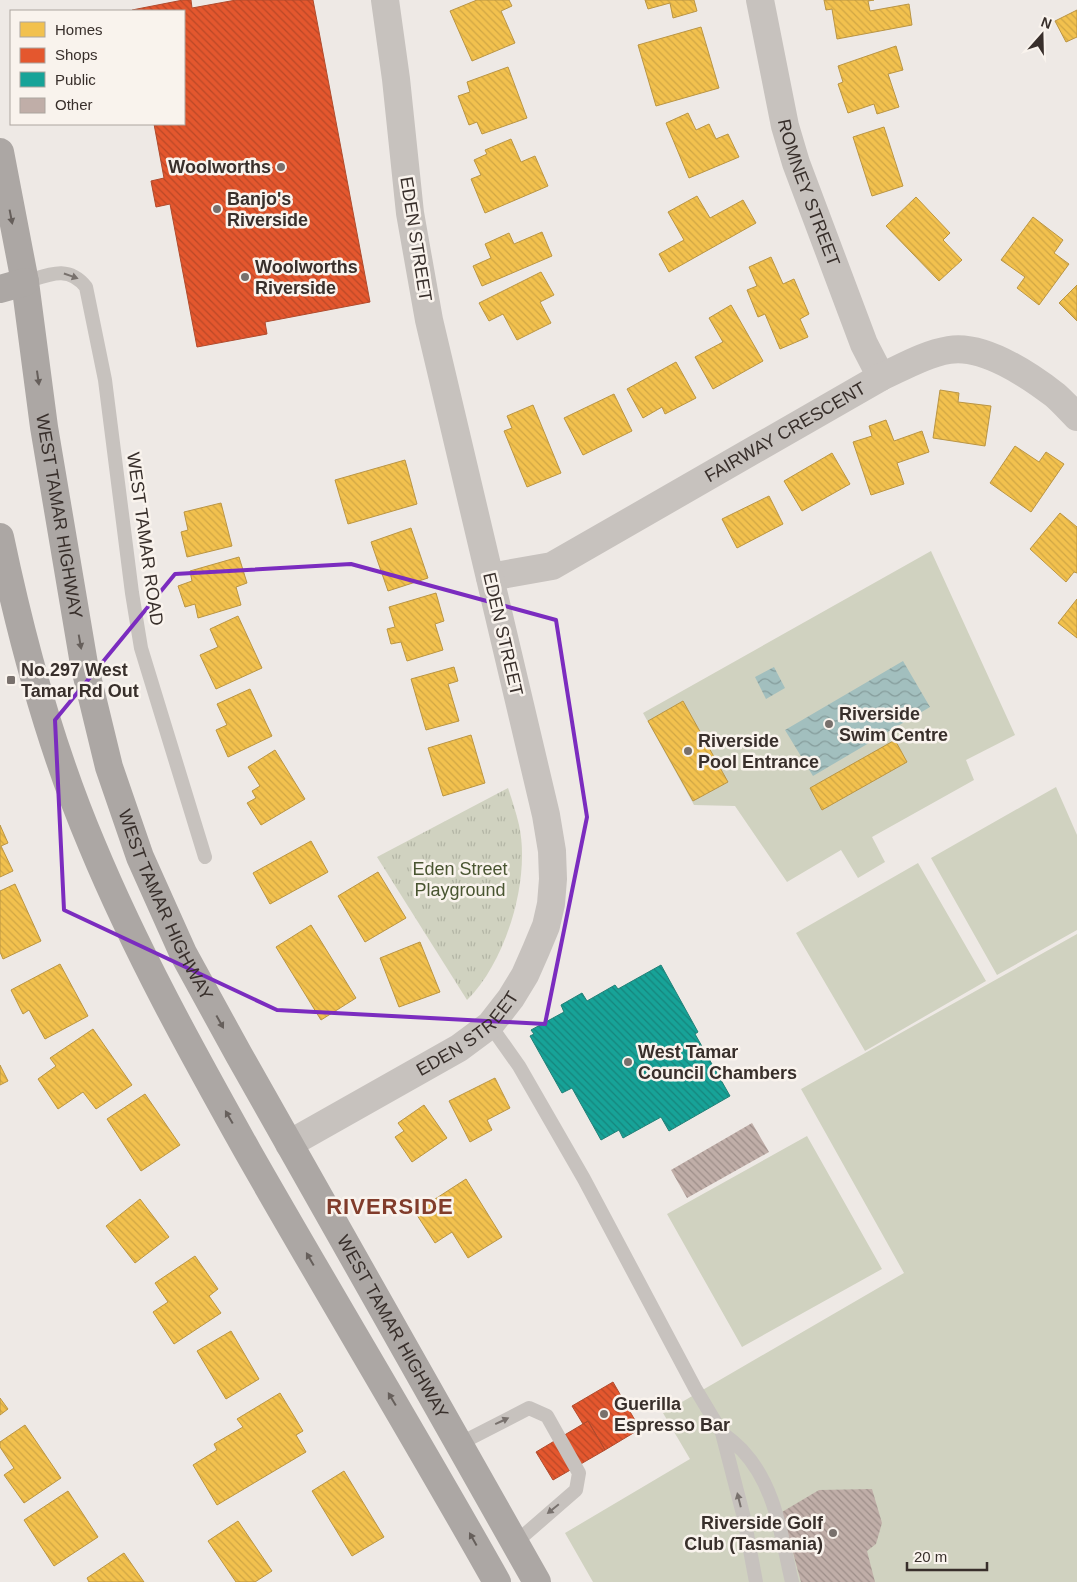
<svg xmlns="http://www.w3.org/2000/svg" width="1077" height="1582" font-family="Arial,sans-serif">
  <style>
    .grass { fill: #d0d2c0 }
    .park { fill: url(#park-tufts) }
    .water { fill: url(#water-waves) }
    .homes { fill: url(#homes-back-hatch); stroke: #ba9544 }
    .shops { fill: url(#shops-back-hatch); stroke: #b04b2d }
    .public { fill: url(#public-back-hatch); stroke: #218077 }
    .building { fill: url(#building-back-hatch) }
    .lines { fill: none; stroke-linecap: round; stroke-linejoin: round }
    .service { stroke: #c7c2be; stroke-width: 14 }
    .minor { stroke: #c7c2be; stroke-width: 28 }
    .trunk { stroke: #aca7a4; stroke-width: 28 }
    .oneway { fill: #665f5b }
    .oneway2 { fill: #78716d }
    .marked { fill: none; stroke: #7b2cbf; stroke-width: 4; stroke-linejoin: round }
    .poi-dot { fill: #78706c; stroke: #f9f3ed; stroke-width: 2 }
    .labels { text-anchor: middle; stroke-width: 5; stroke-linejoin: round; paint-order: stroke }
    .poi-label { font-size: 18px; font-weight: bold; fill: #382f2b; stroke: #f9f3ed; text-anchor: start }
    .street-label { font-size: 18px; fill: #382f2b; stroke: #f9f3ed }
    .park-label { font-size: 18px; fill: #495531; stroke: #f9f3ed }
    .district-label { font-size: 22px; font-weight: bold; letter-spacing: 1px; fill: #813c2b; stroke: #f9f3ed }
  </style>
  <defs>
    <pattern id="park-tufts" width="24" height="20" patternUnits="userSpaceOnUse" patternTransform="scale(1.25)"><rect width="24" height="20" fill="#d0d2c0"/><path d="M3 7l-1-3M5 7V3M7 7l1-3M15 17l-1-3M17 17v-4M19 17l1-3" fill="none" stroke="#b3b5a5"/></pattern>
    <pattern id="water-waves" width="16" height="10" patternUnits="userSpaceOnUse" patternTransform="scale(1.25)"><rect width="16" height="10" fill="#a2bfbe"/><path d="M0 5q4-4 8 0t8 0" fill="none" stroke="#859c9b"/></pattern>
    <pattern id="homes-back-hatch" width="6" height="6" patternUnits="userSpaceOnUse" patternTransform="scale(1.25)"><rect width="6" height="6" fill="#f2c14e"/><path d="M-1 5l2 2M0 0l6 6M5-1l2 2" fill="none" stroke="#d0a644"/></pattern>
    <pattern id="shops-back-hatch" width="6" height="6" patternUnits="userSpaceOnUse" patternTransform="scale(1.25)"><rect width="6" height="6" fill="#e4572e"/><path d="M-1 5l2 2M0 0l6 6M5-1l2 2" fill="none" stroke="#ba4827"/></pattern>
    <pattern id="public-back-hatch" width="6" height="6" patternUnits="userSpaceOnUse" patternTransform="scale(1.25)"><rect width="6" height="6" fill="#17a398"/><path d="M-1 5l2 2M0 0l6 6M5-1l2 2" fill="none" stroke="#16857c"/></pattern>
    <pattern id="building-back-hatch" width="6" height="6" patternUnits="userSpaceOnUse" patternTransform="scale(1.25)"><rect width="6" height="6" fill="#c0aea8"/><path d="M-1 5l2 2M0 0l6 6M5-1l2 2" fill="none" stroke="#9d8e89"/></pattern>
  </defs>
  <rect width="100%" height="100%" fill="#eee9e5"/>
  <!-- grass -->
  <path class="grass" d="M931,551L1015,735L966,760L974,780L872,837L885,862L858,878L841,850L787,882L735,806L694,805L643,713Z
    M1056,787L1077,835V930L997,975L931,858Z
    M918,863L986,981L865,1051L796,933Z
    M1077,934V1582H593L565,1533L690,1459L663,1413L904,1273L801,1089Z
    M807,1136L882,1269L742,1347L667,1214Z"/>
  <!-- park -->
  <path class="park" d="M508,788C512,800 516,812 519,825C531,879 506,962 467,1000L377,857Z"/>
  <!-- water -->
  <path class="water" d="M903,661L930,707L813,776L785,730Z
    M774,667L785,688L766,699L755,677Z"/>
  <!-- homes -->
  <path class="homes" d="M477,0H509L512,6L501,11L515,43L472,61L450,11Z
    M645,0H694L697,11L673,18L670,3L648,9Z
    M824,0H874L868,1L870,11L909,4L912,25L837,39L832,9L826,10Z
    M1077,10V37L1066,42L1055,21Z
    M701,27L719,88L656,106L638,45Z
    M896,46L903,70L888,74L899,107L877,114L874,104L848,113L838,84L843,82L838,66Z
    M508,67L527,118L482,134L477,122L469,125L458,96L470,92L467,82Z
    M688,113L696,130L709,124L716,139L728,134L739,157L689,178L666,123Z
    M884,127L903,186L872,196L853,137Z
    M511,139L521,162L535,156L548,186L485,213L471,179L481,175L474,160L487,154L485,150Z
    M697,196L710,218L743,200L756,223L669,272L659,254L684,240L668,212Z
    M916,197L950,233L943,240L962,260L939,281L886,226Z
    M1033,217L1063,240L1054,253L1069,264L1039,305L1017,288L1025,277L1001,260Z
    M542,232L552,256L482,286L473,266L491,258L485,244L509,233L514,244Z
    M771,257L783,284L794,279L809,314L800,319L808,337L780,349L765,314L758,317L747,290L757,286L749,267Z
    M541,272L554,295L540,302L551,323L517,340L503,314L489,321L479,303Z
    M1077,285V321L1059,303Z
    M731,305L763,361L713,389L695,357L723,342L709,318Z
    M676,362L696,398L665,414L662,407L643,418L627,389Z
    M940,390L959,393L958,402L991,406L985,446L933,438Z
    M614,394L632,431L583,455L564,418Z
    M533,405L561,473L527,487L504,431L512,428L507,416Z
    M886,420L894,441L922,431L929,452L897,463L904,484L871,495L853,442L872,436L869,426Z
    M1015,446L1039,462L1046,452L1064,464L1031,512L990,483Z
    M832,453L850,484L802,511L784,481Z
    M405,460L417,504L348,524L335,480Z
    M769,496L783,524L737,548L722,519Z
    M221,503L232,546L187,557L181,532L188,530L184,512Z
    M1060,513L1077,527V573L1074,572L1066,582L1030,549Z
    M411,528L428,578L388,591L371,542Z
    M239,557L247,583L236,587L241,605L198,618L195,604L185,607L178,586L192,581L190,571Z
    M436,593L444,621L435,624L443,650L407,661L401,642L391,644L387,629L395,627L389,607Z
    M1077,599V638L1058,623Z
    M238,616L262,668L216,689L200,655L218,647L210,629Z
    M454,667L458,681L448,684L459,721L426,730L411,679Z
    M250,689L272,736L228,757L216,730L227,725L217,704Z
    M683,701L728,782L693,801L648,721Z
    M471,735L485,783L443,796L428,748Z
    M895,740L907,762L822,810L810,788Z
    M275,750L305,799L261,825L247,803L256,798L252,791L260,786L248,767Z
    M0,825L8,843L1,846L13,871L0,877Z
    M311,841L328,872L270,904L253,873Z
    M378,872L406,918L365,942L338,896Z
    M15,884L41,941L3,959L0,952V891Z
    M311,925L356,998L321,1020L276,947Z
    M420,942L440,992L399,1007L380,958Z
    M60,964L88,1016L45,1039L29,1010L23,1014L11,990Z
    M93,1029L132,1085L96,1109L83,1092L58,1109L38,1079L56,1066L50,1058Z
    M0,1065L8,1081L0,1085Z
    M495,1078L510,1108L487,1120L492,1130L470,1142L449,1101Z
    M145,1094L180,1145L141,1171L107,1119Z
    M424,1105L447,1138L412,1162L395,1137L404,1131L398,1123Z
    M466,1179L502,1237L468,1258L452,1232L435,1243L415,1212Z
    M140,1199L169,1237L135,1263L106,1226Z
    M195,1256L218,1289L209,1296L221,1313L174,1344L153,1312L168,1302L155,1283Z
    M231,1331L259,1379L226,1399L197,1351Z
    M280,1393L303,1431L296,1435L306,1452L217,1505L193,1465L217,1450L214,1444L243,1427L237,1419Z
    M0,1398L8,1409L0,1415Z
    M25,1425L61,1478L24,1503L4,1475L14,1468L0,1447V1442Z
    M344,1471L384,1537L352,1556L312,1491Z
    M68,1491L98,1537L54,1566L24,1520Z
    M238,1521L272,1571L255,1582H236L208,1541Z
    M124,1553L144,1582H89L87,1578Z"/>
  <!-- shops -->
  <path class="shops" d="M183,0H191L192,8L236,0H313L370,302L265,322L267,334L197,347L170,204L156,207L151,181L164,178L154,124H184V11H132V10Z
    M613,1382L640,1429L605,1450L588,1421L583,1424L572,1406Z
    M588,1421L605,1450L553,1480L536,1452Z"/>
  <!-- public -->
  <path class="public" d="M661,965L698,1032L695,1034L730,1096L669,1131L661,1117L623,1138L619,1130L601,1140L572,1088L562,1093L530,1036L534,1034L531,1030L564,1012L561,1005L582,993L587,1001L615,985L618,989Z"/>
  <!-- building -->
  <path class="building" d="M752,1123L769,1152L687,1198L671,1170Z
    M872,1489L882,1523L876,1544L867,1551L875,1582H801L782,1512L819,1490Z"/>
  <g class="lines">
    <!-- service -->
    <path class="service" d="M25,282C48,275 68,264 86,287L105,380L132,593L141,648L205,857
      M490,1025L519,1066L584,1179L695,1388L722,1433L744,1518L756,1582
      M722,1433C729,1438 736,1444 742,1450C776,1486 781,1536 792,1582
      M459,1444L529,1408L547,1416L579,1473L576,1490L515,1543"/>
    <!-- minor -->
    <g class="minor">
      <path id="s1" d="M760,0L785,126L796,163L864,344L881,377"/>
      <path id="s2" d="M490,577L552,566L881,377C903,367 925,354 949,350C983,344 1029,375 1055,395C1063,402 1070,410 1077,417"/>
      <path id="s3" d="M289,1144L459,1048L490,1025L511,998L525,975L536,950L546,926L551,904L553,879L552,851L546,815L429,320L410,213L396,79L385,0"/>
    </g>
    <!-- trunk -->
    <g class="trunk">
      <path id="s4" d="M0,152L25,282L44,427L84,664L109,767L140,857L183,953L239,1055L537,1582"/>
      <path d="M0,289L25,282"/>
      <path d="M0,537C22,642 50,746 92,845C136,951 192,1052 248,1152C330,1296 416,1438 497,1582"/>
    </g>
  </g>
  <!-- one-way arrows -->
  <defs><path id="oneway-solid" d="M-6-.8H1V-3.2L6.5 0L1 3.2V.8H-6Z" transform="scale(1.25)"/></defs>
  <g class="oneway">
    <use href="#oneway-solid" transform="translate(11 217) rotate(79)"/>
    <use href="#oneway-solid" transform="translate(38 378) rotate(82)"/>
    <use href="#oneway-solid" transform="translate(80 642) rotate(80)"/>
    <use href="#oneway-solid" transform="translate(220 1022) rotate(61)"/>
    <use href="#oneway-solid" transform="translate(229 1117) rotate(-120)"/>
    <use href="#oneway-solid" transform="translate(310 1259) rotate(-120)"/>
    <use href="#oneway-solid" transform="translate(392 1399) rotate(-121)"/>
    <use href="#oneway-solid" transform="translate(473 1539) rotate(-119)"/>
  </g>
  <g class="oneway2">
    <use href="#oneway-solid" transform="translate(71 276) rotate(19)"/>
    <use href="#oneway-solid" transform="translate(502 1421) rotate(-25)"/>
    <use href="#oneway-solid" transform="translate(739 1500) rotate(-104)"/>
    <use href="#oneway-solid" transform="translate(553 1509) rotate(141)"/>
  </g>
  <!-- marked area -->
  <path class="marked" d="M351,564L556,620L587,817L545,1024L277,1010L64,910L55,720L175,574Z"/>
  <!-- markers -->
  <g class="poi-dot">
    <circle cx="281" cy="167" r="5"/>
    <circle cx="217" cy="209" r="5"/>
    <circle cx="245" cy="277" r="5"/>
    <rect x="6" y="675" width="10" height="10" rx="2.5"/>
    <circle cx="829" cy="724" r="5"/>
    <circle cx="688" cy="751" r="5"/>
    <circle cx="628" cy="1062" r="5"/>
    <circle cx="604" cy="1414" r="5"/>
    <circle cx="833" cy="1533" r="5"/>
  </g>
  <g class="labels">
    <!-- poi labels -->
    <g class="poi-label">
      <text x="271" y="173" text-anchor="end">Woolworths</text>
      <text x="227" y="205">Banjo's<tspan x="227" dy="21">Riverside</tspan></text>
      <text x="255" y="273">Woolworths<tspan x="255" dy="21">Riverside</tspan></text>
      <text x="21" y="676">No.297 West<tspan x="21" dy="21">Tamar Rd Out</tspan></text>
      <text x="839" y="720">Riverside<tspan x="839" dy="21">Swim Centre</tspan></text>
      <text x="698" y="747">Riverside<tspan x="698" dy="21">Pool Entrance</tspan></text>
      <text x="638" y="1058">West Tamar<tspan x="638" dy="21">Council Chambers</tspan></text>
      <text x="614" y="1410">Guerilla<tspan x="614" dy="21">Espresso Bar</tspan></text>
      <text x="823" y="1529" text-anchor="end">Riverside Golf<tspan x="823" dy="21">Club (Tasmania)</tspan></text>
    </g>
    <!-- street labels -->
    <g class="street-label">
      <text dy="6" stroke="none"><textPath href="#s1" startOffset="199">ROMNEY STREET</textPath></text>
      <text transform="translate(416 239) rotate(81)" y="6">EDEN STREET</text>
      <text dy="6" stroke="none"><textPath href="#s2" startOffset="332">FAIRWAY CRESCENT</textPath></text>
      <text dy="6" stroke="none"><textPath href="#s4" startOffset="369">WEST TAMAR HIGHWAY</textPath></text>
      <text transform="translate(145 539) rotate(82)" y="6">WEST TAMAR ROAD</text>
      <text transform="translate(503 634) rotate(77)" y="6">EDEN STREET</text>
      <text dy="6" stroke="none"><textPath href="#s4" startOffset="774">WEST TAMAR HIGHWAY</textPath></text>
      <text dy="6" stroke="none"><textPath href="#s3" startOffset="211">EDEN STREET</textPath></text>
      <text dy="6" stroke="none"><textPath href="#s4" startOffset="1254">WEST TAMAR HIGHWAY</textPath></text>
    </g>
    <!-- park labels -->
    <g class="park-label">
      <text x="460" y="875">Eden Street<tspan x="460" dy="21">Playground</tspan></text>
    </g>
    <!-- district labels -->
    <g class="district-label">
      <text x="390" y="1214">RIVERSIDE</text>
    </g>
  </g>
  <!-- legend -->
  <rect x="10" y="10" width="175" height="115" fill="#f9f3ed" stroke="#aca59f"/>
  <rect x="20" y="22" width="25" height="15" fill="#f2c14e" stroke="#aca59f"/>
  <text x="55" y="35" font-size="15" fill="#382f2b">Homes</text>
  <rect x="20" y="48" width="25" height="15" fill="#e4572e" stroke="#aca59f"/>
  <text x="55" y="60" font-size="15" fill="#382f2b">Shops</text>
  <rect x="20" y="72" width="25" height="15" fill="#17a398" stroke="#aca59f"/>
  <text x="55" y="85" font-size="15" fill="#382f2b">Public</text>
  <rect x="20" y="98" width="25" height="15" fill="#c0aea8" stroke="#aca59f"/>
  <text x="55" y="110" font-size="15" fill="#382f2b">Other</text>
  <!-- north arrow -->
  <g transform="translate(1042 35) rotate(20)" stroke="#f9f3ed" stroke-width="4" paint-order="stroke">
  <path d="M0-4L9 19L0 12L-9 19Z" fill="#382f2b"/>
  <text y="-8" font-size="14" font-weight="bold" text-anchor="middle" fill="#382f2b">N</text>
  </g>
  <!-- scale -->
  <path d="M907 1562v8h80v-8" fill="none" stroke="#382f2b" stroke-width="2.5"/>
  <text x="914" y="1562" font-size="15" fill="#382f2b" stroke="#f9f3ed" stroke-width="4" paint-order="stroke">20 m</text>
</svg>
